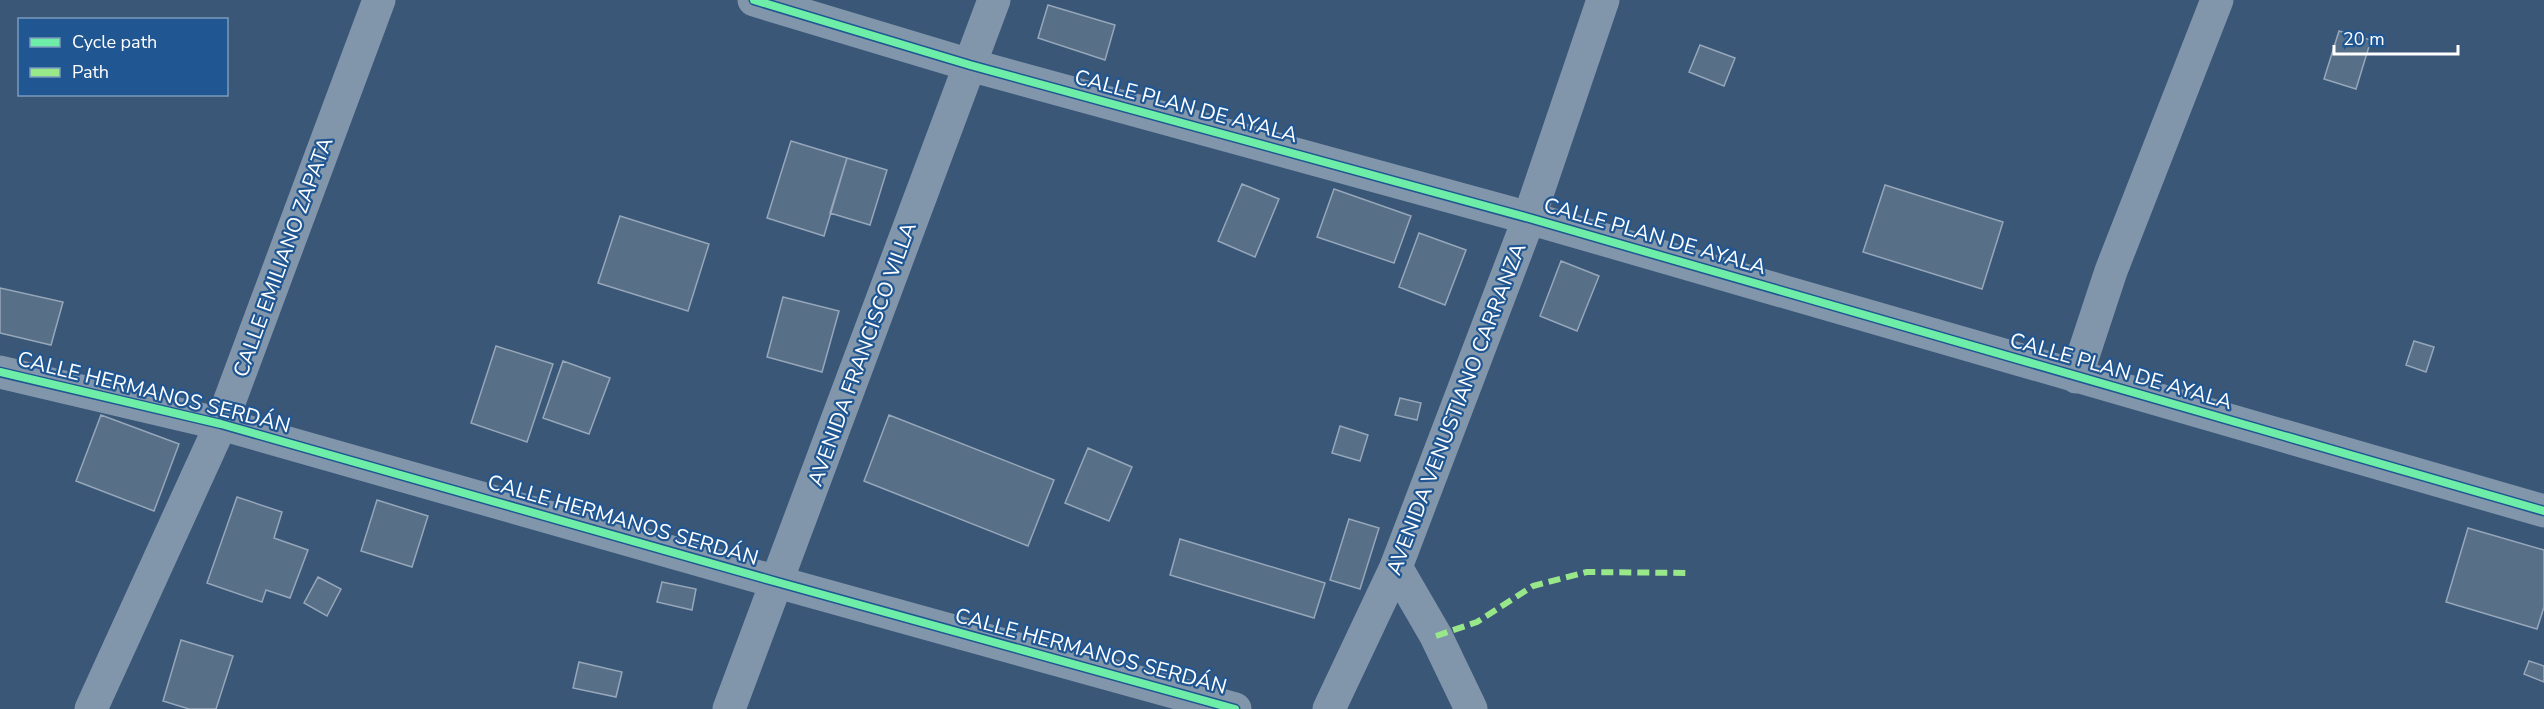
<svg xmlns="http://www.w3.org/2000/svg" width="2544" height="709" font-family="'Nunito Sans',sans-serif">
  <style>
    .building { fill: #586f88; stroke: #96a7b9; stroke-width: 1.5 }
    .lines { fill: none; stroke-linecap: round; stroke-linejoin: round }
    .minor { stroke: #8196ab; stroke-width: 33 }
    .quiet { stroke: #98e88a; stroke-width: 6; stroke-dasharray: 12 6; stroke-linecap: butt }
    .cycleway-casing { stroke: #205692; stroke-width: 11 }
    .cycleway { stroke: #6deda7; stroke-width: 8 }
    .labels { text-anchor: middle; stroke-width: 4.5; stroke-linejoin: round; paint-order: stroke }
    .street-label { font-size: 21px; fill: #fff; stroke: #205692 }
  </style>
  <rect width="100%" height="100%" fill="#3a5778"/>
  <!-- building -->
  <path class="building" d="M1048,5L1115,25L1105,60L1038,38Z
    M2339,31L2371,40L2356,89L2324,79Z
    M1700,45L1735,58L1724,86L1689,72Z
    M791,141L847,158L824,236L767,218Z
    M847,158L887,170L870,225L830,213Z
    M1242,184L1279,199L1255,257L1218,241Z
    M1885,185L2003,222L1982,289L1863,252Z
    M1334,189L1411,216L1394,263L1317,237Z
    M620,216L709,244L688,311L598,283Z
    M1419,233L1466,250L1445,305L1399,287Z
    M1561,261L1599,276L1577,331L1540,316Z
    M0,288L63,302L51,345L0,333Z
    M783,297L839,311L822,372L767,357Z
    M2414,341L2434,347L2426,372L2406,365Z
    M496,346L553,364L527,442L471,423Z
    M563,361L610,378L589,434L543,418Z
    M1400,398L1421,403L1417,420L1395,415Z
    M101,415L179,444L154,511L76,481Z
    M889,415L1054,480L1028,546L864,481Z
    M1340,426L1368,435L1360,461L1332,453Z
    M1088,448L1132,467L1109,521L1065,503Z
    M237,497L282,512L274,538L308,550L290,598L266,590L262,602L207,583Z
    M377,500L428,516L412,567L361,551Z
    M1349,519L1379,528L1360,589L1330,580Z
    M2468,528L2544,550V607L2537,629L2446,602Z
    M1180,539L1325,583L1314,618L1170,575Z
    M318,577L341,589L327,616L304,603Z
    M662,582L696,589L692,610L657,602Z
    M181,640L233,656L216,709H189L163,701Z
    M2529,661L2544,666V682L2524,674Z
    M579,662L622,672L616,697L573,688Z"/>
  <g class="lines">
    <!-- minor -->
    <path class="minor" d="M754,0L970,65L1529,218L2544,511
      M0,372L221,424L777,582L1235,709
      M2076,377L2111,271L2217,0
      M1396,567L1436,636L1471,709
      M91,709L221,424L379,0
      M729,709L994,0
      M1329,709L1396,567L1529,218L1603,0"/>
    <!-- quiet -->
    <path class="quiet" d="M1436,636L1477,622L1533,586L1587,572L1690,573"/>
    <defs>
      <path id="cycleway" d="M754,0L970,65L1529,218L2544,511
        M0,372L221,424L777,582L1235,709"/>
    </defs>
    <!-- cycleway casing -->
    <use href="#cycleway" class="cycleway-casing"/>
    <!-- cycleway -->
    <use href="#cycleway" class="cycleway"/>
  </g>
  <g class="labels">
    <!-- street labels -->
    <g class="street-label">
      <text transform="translate(1186 106) rotate(15)" y="7">CALLE PLAN DE AYALA</text>
      <text transform="translate(1655 236) rotate(16)" y="7">CALLE PLAN DE AYALA</text>
      <text transform="translate(283 257) rotate(-70)" y="7">CALLE EMILIANO ZAPATA</text>
      <text transform="translate(862 354) rotate(-70)" y="7">AVENIDA FRANCISCO VILLA</text>
      <text transform="translate(2121 371) rotate(16)" y="7">CALLE PLAN DE AYALA</text>
      <text transform="translate(154 392) rotate(14)" y="7">CALLE HERMANOS SERDÁN</text>
      <text transform="translate(1456 409) rotate(-69)" y="7">AVENIDA VENUSTIANO CARRANZA</text>
      <text transform="translate(623 520) rotate(16)" y="7">CALLE HERMANOS SERDÁN</text>
      <text transform="translate(1091 651) rotate(15)" y="7">CALLE HERMANOS SERDÁN</text>
    </g>
  </g>
  <!-- legend -->
  <rect x="18" y="18" width="210" height="78" fill="#205692" stroke="#799abe" stroke-width="1.5"/>
  <rect x="30" y="38" width="30" height="9" fill="#6deda7" stroke="#799abe" stroke-width="1.5"/>
  <text x="72" y="48" font-size="18" fill="#ffffff">Cycle path</text>
  <rect x="30" y="68" width="30" height="9" fill="#98e88a" stroke="#799abe" stroke-width="1.5"/>
  <text x="72" y="78" font-size="18" fill="#ffffff">Path</text>
  <!-- scale -->
  <path d="M2334 45v9h124v-9" fill="none" stroke="#ffffff" stroke-width="3"/>
  <text x="2343" y="45" font-size="18" fill="#ffffff" stroke="#205692" stroke-width="4.5" paint-order="stroke">20 m</text>
</svg>
